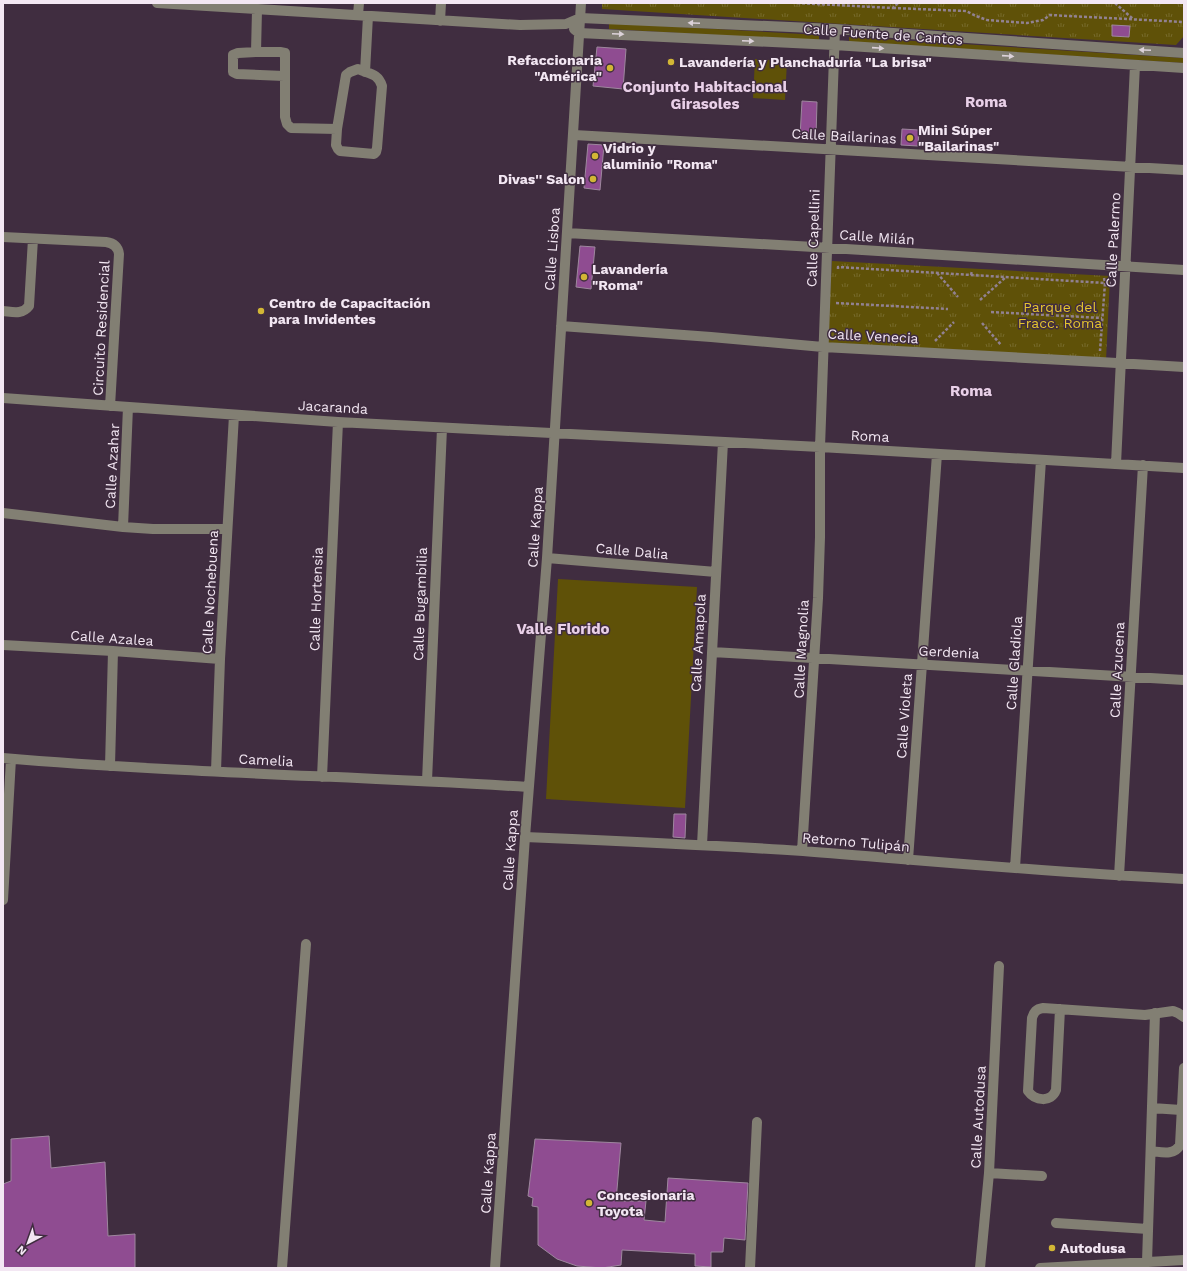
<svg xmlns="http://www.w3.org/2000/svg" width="1187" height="1271" font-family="'Work Sans',sans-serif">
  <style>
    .green { fill: #5f5108 }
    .park { fill: url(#park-tufts) }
    .building { fill: #8f4c91; stroke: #9e879e }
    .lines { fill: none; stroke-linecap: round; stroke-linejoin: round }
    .path { stroke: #918191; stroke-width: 2.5; stroke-dasharray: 3 2; stroke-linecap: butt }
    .minor { stroke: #827f73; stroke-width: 10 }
    .oneway { fill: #dcd2d9 }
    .poi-dot { fill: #d2b635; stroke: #402d40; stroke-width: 1.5 }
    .labels { text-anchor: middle; stroke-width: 3; stroke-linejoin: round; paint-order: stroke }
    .street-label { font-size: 14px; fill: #f3e7f3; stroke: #402d40 }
    .poi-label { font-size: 14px; font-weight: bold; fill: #f3e7f3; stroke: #402d40; text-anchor: start }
    .park-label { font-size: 14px; fill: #e5c52e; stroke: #402d40 }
    .neighbourhood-label { font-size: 15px; font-weight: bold; fill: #e9d0e8; stroke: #402d40 }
  </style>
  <defs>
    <pattern id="park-tufts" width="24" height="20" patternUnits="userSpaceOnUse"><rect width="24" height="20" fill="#5f5108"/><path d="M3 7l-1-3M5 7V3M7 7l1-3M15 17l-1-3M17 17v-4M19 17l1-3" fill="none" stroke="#766a2c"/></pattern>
  </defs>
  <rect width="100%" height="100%" fill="#402d40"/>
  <!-- green -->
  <path class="green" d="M609,23L819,35V41L609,29Z
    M849,37L1184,58V63L849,42Z
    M755,59L787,61L785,100L753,98Z
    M558,579L697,587L685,808L546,799Z"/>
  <!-- park -->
  <path class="park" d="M602,3H1184V36L1176,45L602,9Z
    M832,261L1110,276L1106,360L827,343Z"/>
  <!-- building -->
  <path class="building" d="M1112,25L1130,26L1129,37L1112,36Z
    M597,47L626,49L623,89L593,86Z
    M802,101L817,102L816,137H800Z
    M902,129L919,130L918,146L901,145Z
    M588,144L604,145L600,190L584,188Z
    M580,246L595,247L591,289L576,287Z
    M674,814H686L685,838L673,837Z
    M49,1136L51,1168L105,1162L108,1236L135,1234V1268H3V1184L11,1181V1139Z
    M535,1139L621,1143L616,1201H646L644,1220L665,1222L668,1178L748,1183L745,1240L724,1238L723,1252H711V1267L695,1266V1254L622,1250L621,1265L602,1268L577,1266L557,1259L538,1245V1207L532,1206L533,1198L528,1196Z"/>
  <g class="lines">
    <!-- path -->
    <path class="path" d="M797,3L893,8L898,3
      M1115,3L1133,19
      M893,8L966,11L976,16L987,20L1027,23L1043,20L1050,15L1184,22
      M838,269V267L1105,283L1100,351
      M937,273L958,297
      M971,275L972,271
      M1104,278L1105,283H1111
      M980,300L1006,277
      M836,303L948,309
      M991,312L1102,318
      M982,323L1001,345
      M935,341L954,322"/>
    <!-- minor -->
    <path class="minor" d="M157,3L520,25L566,24L580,18L835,29L1184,53
      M257,10L256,52L238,53L233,55V72L237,74L284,76
      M358,15L359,3
      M440,21L441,3
      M574,29L579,33L834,45L1184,68
      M256,52H280L285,53V117L287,124L291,128L337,129
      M358,69C369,74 378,73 382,86L377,148L376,152L374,154L340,151L338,149L336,145L337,129L346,75L350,72Z
      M365,72L368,16
      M574,135C777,147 981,157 1184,170
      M567,233L814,247L1184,270
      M3,237L106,242C113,243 118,246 119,254L110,406
      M3,311C13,312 22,315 29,306L33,239
      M561,326L711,337L823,347L1100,362L1184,367
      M3,398L338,422L820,447L1184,468
      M1116,464L1135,65
      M3,513L123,527L153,529H227
      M123,527L128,407
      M547,558L716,572
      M3,645L113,651L220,659
      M712,652L1184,680
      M3,758C178,773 353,776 528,787
      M110,766L113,651
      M216,771L220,659L234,415
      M322,777L338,422
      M427,781L442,428
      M525,837C617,841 710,845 803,851C930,861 1057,873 1184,879
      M702,845L723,442
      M802,851L818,598L820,537V447L835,29
      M908,860L937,454
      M1015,868L1041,460
      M1119,876L1143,465
      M3,900L11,759
      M1060,1009L1056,1090C1051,1103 1035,1101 1028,1091L1032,1018C1034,1012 1036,1009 1043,1008L1145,1015L1173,1011L1178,1013L1184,1017
      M1152,1108L1181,1110
      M1151,1151C1161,1152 1174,1156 1180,1145L1184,1068
      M989,1173L1042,1176
      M1056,1223L1148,1229
      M1147,1262L1155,1013
      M282,1268L306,944
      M495,1268L525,837L547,558L581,3
      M750,1268L757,1122
      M980,1268L989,1173L999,966
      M1040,1268L1184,1260"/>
  </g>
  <!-- one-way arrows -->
  <defs><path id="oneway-solid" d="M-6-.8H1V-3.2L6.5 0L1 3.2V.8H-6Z"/></defs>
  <g class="oneway">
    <use href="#oneway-solid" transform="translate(694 23) rotate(-177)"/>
    <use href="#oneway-solid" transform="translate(618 34) rotate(3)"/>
    <use href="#oneway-solid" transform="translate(748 41) rotate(3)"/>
    <use href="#oneway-solid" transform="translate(878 48) rotate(4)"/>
    <use href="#oneway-solid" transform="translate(1145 50) rotate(-177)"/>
    <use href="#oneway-solid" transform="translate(1008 56) rotate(4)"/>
  </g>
  <!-- markers -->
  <g class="poi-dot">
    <circle cx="671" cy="62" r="4"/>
    <circle cx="610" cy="68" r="4"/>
    <circle cx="910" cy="138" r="4"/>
    <circle cx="595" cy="156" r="4"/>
    <circle cx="593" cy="179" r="4"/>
    <circle cx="584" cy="277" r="4"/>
    <circle cx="261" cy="311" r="4"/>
    <circle cx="589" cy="1203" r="4"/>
    <circle cx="1052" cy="1248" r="4"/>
  </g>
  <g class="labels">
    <!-- street labels -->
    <g class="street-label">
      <text transform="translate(883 34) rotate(4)" y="5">Calle Fuente de Cantos</text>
      <text transform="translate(844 136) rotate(3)" y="5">Calle Bailarinas</text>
      <text transform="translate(877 237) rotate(4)" y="5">Calle Milán</text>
      <text transform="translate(813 238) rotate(-88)" y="5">Calle Capellini</text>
      <text transform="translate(1113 240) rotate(-87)" y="5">Calle Palermo</text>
      <text transform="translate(552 249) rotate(-86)" y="5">Calle Lisboa</text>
      <text transform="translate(101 328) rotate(-87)" y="5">Circuito Residencial</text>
      <text transform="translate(873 336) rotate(3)" y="5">Calle Venecia</text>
      <text transform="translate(333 407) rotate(3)" y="5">Jacaranda</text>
      <text transform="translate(870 436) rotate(3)" y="5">Roma</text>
      <text transform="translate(112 466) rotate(-87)" y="5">Calle Azahar</text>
      <text transform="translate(535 527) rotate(-86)" y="5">Calle Kappa</text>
      <text transform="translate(632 551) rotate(5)" y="5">Calle Dalia</text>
      <text transform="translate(210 592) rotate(-87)" y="5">Calle Nochebuena</text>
      <text transform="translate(316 599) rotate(-88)" y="5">Calle Hortensia</text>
      <text transform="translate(420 604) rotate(-88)" y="5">Calle Bugambilia</text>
      <text transform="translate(112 638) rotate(4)" y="5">Calle Azalea</text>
      <text transform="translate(698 643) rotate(-87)" y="5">Calle Amapola</text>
      <text transform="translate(801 649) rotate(-87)" y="5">Calle Magnolia</text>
      <text transform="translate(949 652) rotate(3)" y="5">Gerdenia</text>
      <text transform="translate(1014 663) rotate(-86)" y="5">Calle Gladiola</text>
      <text transform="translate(1117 670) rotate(-87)" y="5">Calle Azucena</text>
      <text transform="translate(904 716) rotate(-86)" y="5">Calle Violeta</text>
      <text transform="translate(266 760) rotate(3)" y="5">Camelia</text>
      <text transform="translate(856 842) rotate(5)" y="5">Retorno Tulipán</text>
      <text transform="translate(510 850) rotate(-86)" y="5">Calle Kappa</text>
      <text transform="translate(978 1117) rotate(-87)" y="5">Calle Autodusa</text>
      <text transform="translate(488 1173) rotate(-86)" y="5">Calle Kappa</text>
    </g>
    <!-- poi labels -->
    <g class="poi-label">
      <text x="602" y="65" text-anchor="end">Refaccionaria<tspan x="602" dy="16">"América"</tspan></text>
      <text x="679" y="67">Lavandería y Planchaduría "La brisa"</text>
      <text x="918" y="135">Mini Súper<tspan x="918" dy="16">"Bailarinas"</tspan></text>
      <text x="603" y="153">Vidrio y<tspan x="603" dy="16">aluminio "Roma"</tspan></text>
      <text x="585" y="184" text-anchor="end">Divas'' Salon</text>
      <text x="592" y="274">Lavandería<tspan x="592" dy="16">"Roma"</tspan></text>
      <text x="269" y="308">Centro de Capacitación<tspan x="269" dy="16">para Invidentes</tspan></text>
      <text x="597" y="1200">Concesionaria<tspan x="597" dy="16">Toyota</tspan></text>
      <text x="1060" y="1253">Autodusa</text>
    </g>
    <!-- park labels -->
    <g class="park-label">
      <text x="1060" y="312">Parque del<tspan x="1060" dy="16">Fracc. Roma</tspan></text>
    </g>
    <!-- neighbourhood labels -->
    <g class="neighbourhood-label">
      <text x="705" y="92">Conjunto Habitacional<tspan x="705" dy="17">Girasoles</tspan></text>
      <text x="986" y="107">Roma</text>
      <text x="971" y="396">Roma</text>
      <text x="563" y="634">Valle Florido</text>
    </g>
  </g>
  <!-- border -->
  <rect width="1187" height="1271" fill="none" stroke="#f3e7f3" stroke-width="8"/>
  <!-- north arrow -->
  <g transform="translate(28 1243) rotate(221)" stroke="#402d40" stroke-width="3" paint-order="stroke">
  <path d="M0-3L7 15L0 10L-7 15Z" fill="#f3e7f3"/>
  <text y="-6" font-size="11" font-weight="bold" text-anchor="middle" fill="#f3e7f3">N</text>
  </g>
</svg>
